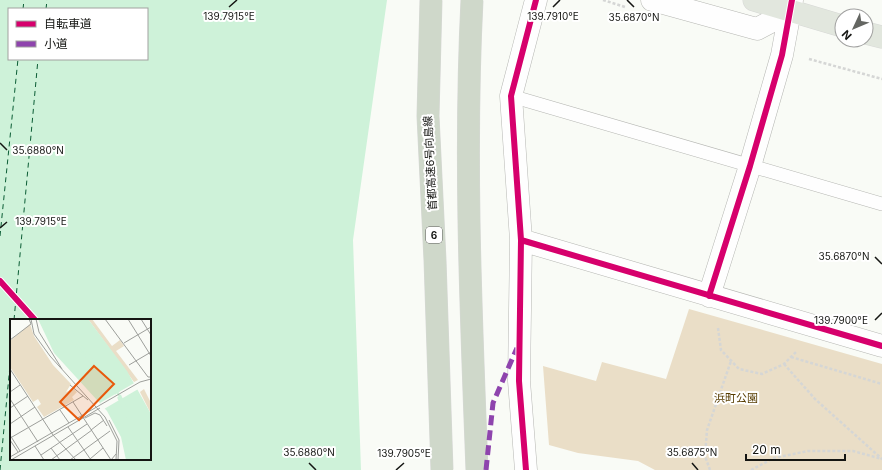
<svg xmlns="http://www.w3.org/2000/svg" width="882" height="470" font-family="Inter,'Noto Sans JP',sans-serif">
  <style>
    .green { fill: #eadec7 }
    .water { fill: #cef2d9; fill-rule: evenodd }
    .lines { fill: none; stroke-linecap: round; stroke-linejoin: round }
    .ferry { stroke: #0a5c34; stroke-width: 1; stroke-dasharray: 5 4; stroke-linecap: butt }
    .service-casing { stroke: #b6b7b3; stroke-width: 14 }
    .minor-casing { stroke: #b6b7b3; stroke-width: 23 }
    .primary-casing { stroke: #d7d8d6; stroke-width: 23 }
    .path { stroke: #d5d6d5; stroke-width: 2.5; stroke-dasharray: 3 2; stroke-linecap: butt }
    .service { stroke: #fefefe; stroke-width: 13 }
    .minor { stroke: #fefefe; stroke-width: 22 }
    .primary { stroke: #e2e7de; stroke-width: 22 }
    .motorway-bridge-casing { stroke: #d7d8d6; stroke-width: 23; stroke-linecap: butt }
    .motorway-bridge { stroke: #cfd8ca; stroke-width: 22 }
    .quiet { stroke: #8e44ad; stroke-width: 5; stroke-dasharray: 10 5; stroke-linecap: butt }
    .cycleway-casing { stroke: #fff; stroke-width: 8 }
    .cycleway { stroke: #d6006c; stroke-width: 6 }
    .ticks { fill: none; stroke: #141512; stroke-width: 1.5 }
    .labels { text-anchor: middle; stroke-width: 4; stroke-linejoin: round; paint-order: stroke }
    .shield { fill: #fff; stroke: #5a5b59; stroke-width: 1 }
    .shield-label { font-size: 10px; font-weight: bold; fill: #141512 }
    .street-label { font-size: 11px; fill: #141512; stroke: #fff }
    .park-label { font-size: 11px; fill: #573c00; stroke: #fff }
    .inset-river { fill: none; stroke: #cef2d9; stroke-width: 2 }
    .inset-road { fill: none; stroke: #9d9f9b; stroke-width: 1 }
    .view { fill: #e8590c; fill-opacity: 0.15; stroke: #e8590c; stroke-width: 2 }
    .inset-edge { fill: none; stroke: #141512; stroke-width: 2 }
    .ticks-label { font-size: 10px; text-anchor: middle; fill: #141512; stroke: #fff; stroke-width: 4; stroke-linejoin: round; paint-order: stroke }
  </style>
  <rect width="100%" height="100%" fill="#f9fbf6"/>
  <!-- green -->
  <path class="green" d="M689,309L882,364V470H655L638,461L578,453L549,445L543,366L596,381L602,362L666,379Z"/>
  <!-- water -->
  <path class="water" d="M0,0H387L353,240L361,470H0ZM9,9H147V59H9ZM11,320H150V459H11Z"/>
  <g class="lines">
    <!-- ferry -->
    <path class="ferry" d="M23,9L24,0
      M46,9L47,0
      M0,236L18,59
      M14,320L38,59
      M0,470L11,355"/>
    <defs>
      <path id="service" d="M511,96L882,204"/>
      <path id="minor" d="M652,0L757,29L791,11
        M521,240L882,346
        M709,296L750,166L782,55L792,0
        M526,470L519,381L521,240L511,96L536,0"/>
      <path id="primary" d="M754,0L842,26
        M866,33L882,37"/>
    </defs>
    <!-- service casing -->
    <use href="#service" class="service-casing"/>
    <!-- minor casing -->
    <use href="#minor" class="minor-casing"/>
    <!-- primary casing -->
    <use href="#primary" class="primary-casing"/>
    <!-- path -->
    <path class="path" d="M603,0L625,7
      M809,59L882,79
      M718,328L721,350L739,369L762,374L784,364L797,351
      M791,357L882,384
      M784,364L815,399L882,459
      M710,470L705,456L707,430L731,361
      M751,470L774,458L808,451H853L882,459"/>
    <!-- service -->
    <use href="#service" class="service"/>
    <!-- minor -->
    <use href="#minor" class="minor"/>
    <!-- primary -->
    <use href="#primary" class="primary"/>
    <defs>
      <path id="motorway-bridge" d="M431,0L428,116L435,260L442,470
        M472,0C464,157 471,313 477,470"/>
    </defs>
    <!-- motorway-bridge casing -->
    <use href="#motorway-bridge" class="motorway-bridge-casing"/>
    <!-- motorway-bridge -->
    <use href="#motorway-bridge" class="motorway-bridge"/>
    <!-- quiet -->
    <path class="quiet" d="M486,470L493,403L517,348"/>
    <defs>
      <path id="cycleway" d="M521,240L882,346
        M0,281L35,320
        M709,296L750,166L782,55L792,0
        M526,470L519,381L521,240L511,96L536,0"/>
    </defs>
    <!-- cycleway casing -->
    <use href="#cycleway" class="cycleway-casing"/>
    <!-- cycleway -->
    <use href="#cycleway" class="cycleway"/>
  </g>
  <!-- ticks -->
  <path class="ticks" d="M627,0L634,7M229,7L237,0M553,7L560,0M0,143L7,150M0,228L7,222M875,257L882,264M875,320L882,313M309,463L316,470M692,463L698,470M396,470L404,463"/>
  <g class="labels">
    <!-- shield labels -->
    <rect class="shield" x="426" y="227" width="16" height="16" rx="3"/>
    <g class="shield-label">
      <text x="434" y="239">6</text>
    </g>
    <!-- street labels -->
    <g class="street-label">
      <text transform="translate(430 163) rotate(-93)" y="4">首都高速6号向島線</text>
    </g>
    <!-- park labels -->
    <g class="park-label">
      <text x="736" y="402">浜町公園</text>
    </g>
  </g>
  <!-- overview -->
  <g transform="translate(10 319)">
    <rect width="141" height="141" fill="#f9fbf6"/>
    <path d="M78,0H82L102,27L110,21L114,27L106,32L128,61L124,63ZM20,5L24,17L43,46L61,65L56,73L64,70L67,73L62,78L64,81L34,98L27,88L31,85L28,80L23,83L0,48V22ZM134,70L141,84V95L130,73Z" fill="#eadec7"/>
    <path d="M28,0H78L117,52L141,95V141H116L111,118L97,92L44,34Z" fill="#cef2d9"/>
    <path d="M126,63L130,69L94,90L90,84Z" fill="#f9fbf6"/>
    <path class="inset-river" d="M51,0L62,21L106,75M53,0L63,19L106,70L128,118L132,141M56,0L65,20L109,73M110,76L129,118L133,141M108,78L127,119L131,141"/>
    <path class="inset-road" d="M21,0L24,15L40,37L95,98L107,122L106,141M26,0L29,13L52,50M95,0L138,58H141M118,0L141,37M131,0L141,16M0,21L21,5L19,0M114,24L141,8M119,46L141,33M0,50L43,116L66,141M60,66L78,81M0,73L10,66M0,80L28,123M63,83L101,141L106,135M0,89L18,77M50,91L59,104M75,99L85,94L90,96L97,107M99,101L109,121L108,141M0,105L25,88M58,108L81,141M81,111L94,101M0,116L10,132M2,118L73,77M0,121L8,133M25,127L34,141M41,129L50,141M31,136L77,105M0,138L130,63L141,60M80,140L93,129M1,141L90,89M41,141L82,111M60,141L100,112"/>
    <path class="view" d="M84,47L104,65L69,101L50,83Z"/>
    <rect width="141" height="141" class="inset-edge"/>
  </g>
  <g class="ticks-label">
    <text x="229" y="20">139.7915°E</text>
    <text x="553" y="20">139.7910°E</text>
    <text x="634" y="21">35.6870°N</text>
    <text x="38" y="154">35.6880°N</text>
    <text x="41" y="225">139.7915°E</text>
    <text x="844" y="260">35.6870°N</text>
    <text x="841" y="324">139.7900°E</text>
    <text x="309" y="456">35.6880°N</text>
    <text x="692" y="456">35.6875°N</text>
    <text x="404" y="457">139.7905°E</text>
  </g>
  <!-- legend -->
  <rect x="8" y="8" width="140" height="52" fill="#ffffff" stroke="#a1a1a0"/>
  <rect x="16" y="21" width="20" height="6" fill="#d6006c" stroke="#a1a1a0"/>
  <text x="44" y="28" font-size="12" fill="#141512">自転車道</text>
  <rect x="16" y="41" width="20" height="6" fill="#8e44ad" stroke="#a1a1a0"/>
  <text x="44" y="48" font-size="12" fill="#141512">小道</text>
  <!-- north arrow -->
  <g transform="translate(854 28) rotate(226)"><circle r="19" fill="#ffffff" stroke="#a1a1a0"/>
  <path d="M0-3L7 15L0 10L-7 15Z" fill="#646662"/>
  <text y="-6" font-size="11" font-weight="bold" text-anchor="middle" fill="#141512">N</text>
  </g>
  <!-- scale -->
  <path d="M746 454v6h99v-6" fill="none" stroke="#141512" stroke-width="2"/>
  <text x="752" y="454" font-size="12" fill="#141512" stroke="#ffffff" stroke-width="3" paint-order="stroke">20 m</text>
</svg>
